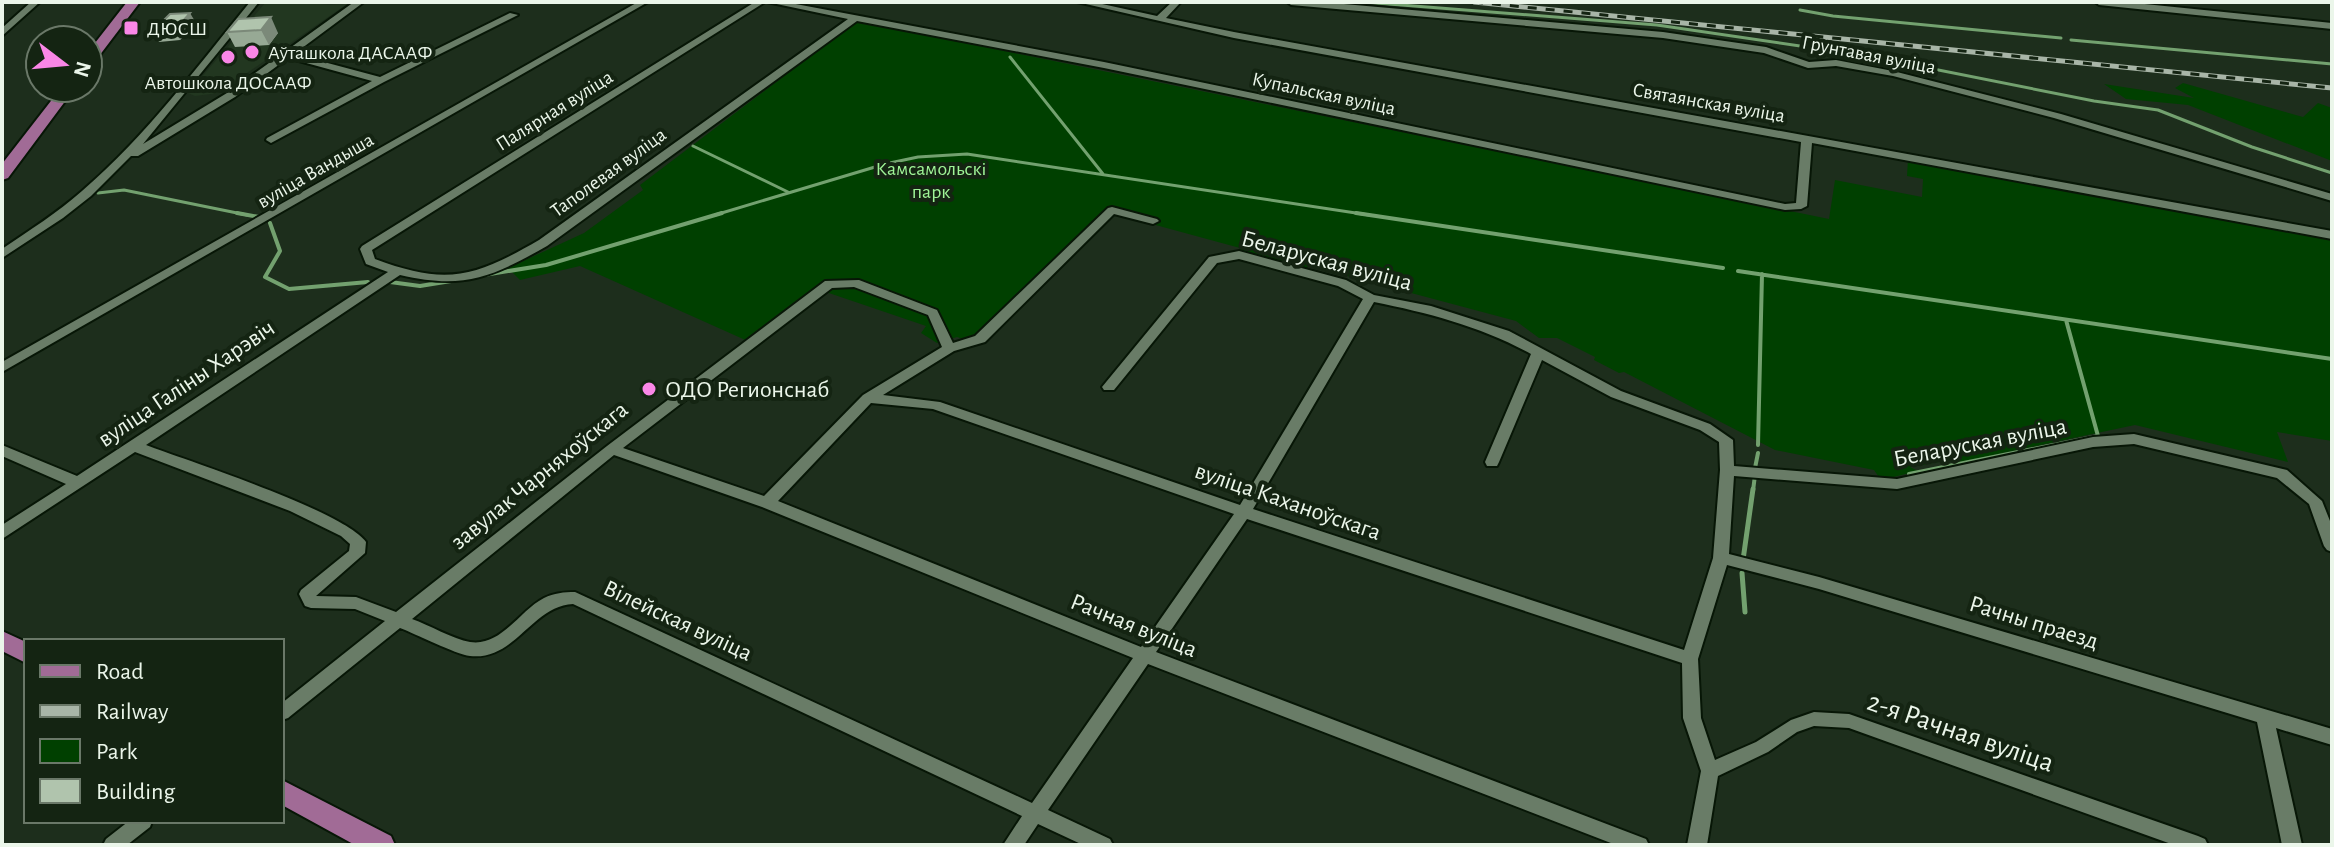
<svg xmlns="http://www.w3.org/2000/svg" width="2334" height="847" font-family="'Alegreya Sans',sans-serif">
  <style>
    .built { fill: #223720 }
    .green { fill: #004000 }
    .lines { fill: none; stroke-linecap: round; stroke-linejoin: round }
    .stream-far2 { stroke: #73a16f; stroke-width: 3 }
    .stream-far1 { stroke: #73a16f; stroke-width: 4 }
    .stream { stroke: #73a16f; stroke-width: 5 }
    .minor-casing { stroke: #071606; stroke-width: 4 }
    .primary-casing { stroke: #071606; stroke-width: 4 }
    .minor { fill: #697c67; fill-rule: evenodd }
    .primary { fill: #a16b96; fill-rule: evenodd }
    .rail-casing { stroke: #a8b5a7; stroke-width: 5 }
    .rail { stroke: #142412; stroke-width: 3; stroke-dasharray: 9; stroke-linecap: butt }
    .wall { fill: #97a995 }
    .shaded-wall { fill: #7b8979 }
    .building { fill: #b0c4ad; stroke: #7b8979; stroke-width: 2 }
    .poi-dot { fill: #fa87e7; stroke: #142412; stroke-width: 3 }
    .labels { text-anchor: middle; stroke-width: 8; stroke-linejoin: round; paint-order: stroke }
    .far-poi-label { font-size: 20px; fill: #ebf6ea; stroke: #142412; text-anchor: start }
    .far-street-label { font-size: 20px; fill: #ebf6ea; stroke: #142412 }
    .far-park-label { font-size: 20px; fill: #9ff497; stroke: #142412 }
    .street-label { font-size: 24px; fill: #ebf6ea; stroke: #142412 }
    .poi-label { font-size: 24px; fill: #ebf6ea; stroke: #142412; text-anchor: start }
    .near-street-label { font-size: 28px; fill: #ebf6ea; stroke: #142412 }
  </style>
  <rect width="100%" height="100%" fill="#1d2e1c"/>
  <!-- built -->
  <path class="built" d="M266,2H350L319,5L347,4L218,93L195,96L188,93Z"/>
  <!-- green -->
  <path class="green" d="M862,22L1829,219L1835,180L1922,197L1923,179L1907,176L1908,159L2332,239V441L2277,432L2288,462L2135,425L1960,462L1956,459L1910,467L1918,471L1881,480L1874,470L1775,450L1624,372L1619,373L1594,360L1595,357L1557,338H1539L1516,321L1310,266L1304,269L1239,250L1240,248L1104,211L1086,227L1088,230L1030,280L1034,281L982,331L966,340L957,337L937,343L921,333L926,326L823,291L752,343L580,266L520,280L508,268L584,233L643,190L640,185L853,24Z
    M2183,83L2303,117L2318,103L2332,108V161L2188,105L2126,99L2104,84L2194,98L2175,88Z"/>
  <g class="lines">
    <!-- stream-far2 -->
    <path class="stream-far2" d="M1363,2L1657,25L1868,56L2094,101L2158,110L2252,147L2332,173
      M1800,10L1833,16L2061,38
      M2071,40L2332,64
      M1010,57L1103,174
      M693,146L788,192
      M98,193L124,190L247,215
      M715,215L885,164L918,157L967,154L1369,215"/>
    <!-- stream-far1 -->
    <path class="stream-far1" d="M237,213L259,217
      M1356,213L1723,268
      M270,223L280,251L265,277L289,289L368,282
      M1738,271L2332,359
      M484,275L546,265L722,213
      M390,282L420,286L451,281
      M1758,445L1762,274
      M1755,468L1758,453
      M1909,474L2098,436L2066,320
      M1753,491L1755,475"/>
    <!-- stream -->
    <path class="stream" d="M1743,560L1753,489
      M1742,573L1745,612"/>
    <defs>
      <path id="minor" d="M31,2H40L2,36V28Z
        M250,2H259L143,144L227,93L354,2H364L294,54L380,77L510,13L518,15L384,82L271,143L266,140L267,138L372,81L288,58L235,97L138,156H131L91,196L63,218L2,258V249C30,230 57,213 82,191C146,136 197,67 250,2Z
        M638,2H648L2,372V362Z
        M755,2H765L372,250L375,259C447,286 475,277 539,240L848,19L767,2H785L1104,62L1785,204L1796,203L1801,142L1234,38L1077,2H1093L1157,16L1172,2H1181L1166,18L1234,32L2332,231V239L1812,143L1807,206L1801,209L1785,210L1104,68L857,21L547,246C492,277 464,290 400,275L146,445C188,461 344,511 366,542L365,553L316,596L356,597L396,612L607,446L825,281L859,280L937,310L953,343L975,336L1108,208L1112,207L1157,219L1159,221L1153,224L1114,214L985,342L954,351L883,395L940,402L1240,505L1363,299L1338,286L1239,259L1217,263L1114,390H1104L1102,387L1209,257L1239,251L1346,280L1374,295L1431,306L1509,331L1621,391L1710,424L1733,440L1734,466L1897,479L2093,437L2134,434L2287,470L2322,501L2332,526V552L2327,550L2324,546L2309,504L2277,478L2134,444L2093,447L1897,489L1734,476L1729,554L1819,577L2332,729V745L2276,728L2302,845H2282L2257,722L1819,589L1727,565L1698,659L1701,718L1715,760L1756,742L1791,720L1814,712L1849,714L2198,836L2205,839L2208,845H2174L1849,728L1814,726L1797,732L1768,752L1718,776L1707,845H1687L1701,771L1683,718L1682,663L1247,519L1156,652L1646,839L1649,845H1616L1148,664L1048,810L1110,839L1113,845H1083L1038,824L1024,845H1003L1022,816L573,604C532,606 515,661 470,656C455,654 416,634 400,628L288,718L282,720V703L385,621L355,609L311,608L305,606L299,594L301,590L349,551L350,544L341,536L290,511L135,452L2,539V525L66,484L2,456V445L77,476L388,272L366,264L360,249L362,246ZM854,287L928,315L942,347L863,395L764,496L623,448L832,288ZM1374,302C1429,313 1482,327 1531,354L1485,462L1487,466H1497L1499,462L1542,360L1611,397L1700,430L1719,442L1720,470L1713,558L1684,650L1253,509ZM871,403L933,409L1234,514L1141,647L778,501ZM614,455L762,507L1133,658L1032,803L575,592C564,592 554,593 544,598C520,610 501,647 470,642C453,639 429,625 412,619Z
        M1287,2H1321L1663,32L1766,47L1809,62L1836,60L1893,71L2061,114L2332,194V201L2054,118L1893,76L1836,66L1808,68L1764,53L1663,38L1291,5Z
        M2095,2H2125L2332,23V29L2099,5Z
        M129,821H152L150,827L127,845H103L106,839Z"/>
      <path id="primary" d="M127,2H140L93,64L88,65V52Z
        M61,88H75L8,178L2,180V164Z
        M2,631L26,642V663L2,651Z
        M282,780L391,836L395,845H355L282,805Z"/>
    </defs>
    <!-- minor casing -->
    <use href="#minor" class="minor-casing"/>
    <!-- primary casing -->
    <use href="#primary" class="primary-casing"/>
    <!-- minor -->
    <use href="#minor" class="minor"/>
    <!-- primary -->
    <use href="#primary" class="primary"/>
    <defs>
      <path id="rail" d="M1474,2L2332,88"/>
    </defs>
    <!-- rail casing -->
    <use href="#rail" class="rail-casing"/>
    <!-- rail -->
    <use href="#rail" class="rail"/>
  </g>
  <!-- wall -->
  <path class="wall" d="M238,19L278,33L269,45L235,47L227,32Z
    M196,23L180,40L159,42L153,31Z"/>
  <!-- shaded-wall -->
  <path class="shaded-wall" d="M190,13L196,23L180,40L175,30Z
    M271,17L278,33L269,45L261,30Z"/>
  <!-- building -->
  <path class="building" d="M190,13L175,30L153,31L170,14Z
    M271,17L261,30L227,32L238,19Z"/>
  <!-- markers -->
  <g class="poi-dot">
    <rect x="123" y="20" width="16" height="16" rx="4"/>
    <circle cx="252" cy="52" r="8"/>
    <circle cx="228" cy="57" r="8"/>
    <circle cx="649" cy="389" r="8"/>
  </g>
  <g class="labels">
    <!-- far-poi labels -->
    <g class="far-poi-label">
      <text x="147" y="35">ДЮСШ</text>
      <text x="268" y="59">Аўташкола ДАСААФ</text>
      <text x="228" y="89" text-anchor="middle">Автошкола ДОСААФ</text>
    </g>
    <!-- far-street labels -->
    <g class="far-street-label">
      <text transform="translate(1869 54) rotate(11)" y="7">Грунтавая вуліца</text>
      <text transform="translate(1324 93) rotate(12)" y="7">Купальская вуліца</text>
      <text transform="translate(1709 102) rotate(10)" y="7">Святаянская вуліца</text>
      <text transform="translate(554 110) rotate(-32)" y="7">Палярная вуліца</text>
      <text transform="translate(315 170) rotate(-30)" y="7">вуліца Вандыша</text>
      <text transform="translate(608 172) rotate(-36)" y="7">Таполевая вуліца</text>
    </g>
    <!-- far-park labels -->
    <g class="far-park-label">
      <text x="931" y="175">Камсамольскі<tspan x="931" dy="23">парк</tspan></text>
    </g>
    <!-- street labels -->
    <g class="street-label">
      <text transform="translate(1327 260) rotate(15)" y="8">Беларуская вуліца</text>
      <text transform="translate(186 383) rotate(-34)" y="8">вуліца Галіны Харэвіч</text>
      <text transform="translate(1980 442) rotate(-11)" y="8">Беларуская вуліца</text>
      <text transform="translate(539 475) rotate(-39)" y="8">завулак Чарняхоўскага</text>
      <text transform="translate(1288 501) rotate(19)" y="8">вуліца Каханоўскага</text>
      <text transform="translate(678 620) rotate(25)" y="8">Вілейская вуліца</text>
      <text transform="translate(2034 622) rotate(17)" y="8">Рачны праезд</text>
      <text transform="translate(1134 625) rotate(22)" y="8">Рачная вуліца</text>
    </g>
    <!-- poi labels -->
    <g class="poi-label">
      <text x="665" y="397">ОДО Регионснаб</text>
    </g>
    <!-- near-street labels -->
    <g class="near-street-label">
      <text transform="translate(1961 731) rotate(19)" y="10">2-я Рачная вуліца</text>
    </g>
  </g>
  <!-- border -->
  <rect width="2334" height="847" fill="none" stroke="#ebf6ea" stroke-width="8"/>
  <!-- legend -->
  <rect x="24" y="639" width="260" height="184" fill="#142412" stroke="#6a7868" stroke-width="2"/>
  <rect x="40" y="665" width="40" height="12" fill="#a16b96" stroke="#6a7868" stroke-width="2"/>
  <text x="96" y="679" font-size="24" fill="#ebf6ea">Road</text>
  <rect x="40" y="705" width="40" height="12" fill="#a8b5a7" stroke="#6a7868" stroke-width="2"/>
  <text x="96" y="719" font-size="24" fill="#ebf6ea">Railway</text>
  <rect x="40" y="739" width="40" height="24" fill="#004000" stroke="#6a7868" stroke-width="2"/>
  <text x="96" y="759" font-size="24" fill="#ebf6ea">Park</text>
  <rect x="40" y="779" width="40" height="24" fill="#b0c4ad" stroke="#6a7868" stroke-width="2"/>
  <text x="96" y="799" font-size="24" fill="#ebf6ea">Building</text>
  <!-- north arrow -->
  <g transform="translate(64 64) rotate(106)"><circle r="38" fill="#142412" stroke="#6a7868" stroke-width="2"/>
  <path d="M0-6L14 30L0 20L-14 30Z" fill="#fa87e7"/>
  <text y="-12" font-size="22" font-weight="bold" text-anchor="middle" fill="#ebf6ea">N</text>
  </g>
</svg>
